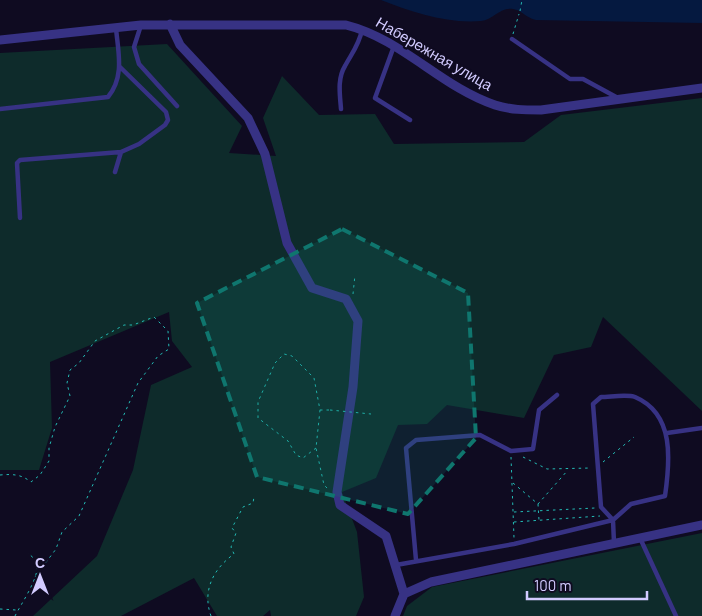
<svg xmlns="http://www.w3.org/2000/svg" width="702" height="616" font-family="Barlow,sans-serif">
  <style>
    .green { fill: #0e2b2b }
    .water { fill: #051940 }
    .lines { fill: none; stroke-linecap: round; stroke-linejoin: round }
    .path { stroke: #23bbb5; stroke-width: 1; stroke-dasharray: 2.5 4; stroke-linecap: butt }
    .service { stroke: #373284; stroke-width: 4.5 }
    .minor { stroke: #373284; stroke-width: 9 }
    .path-bridge { stroke: #23bbb5; stroke-width: 1; stroke-dasharray: 2.5 4; stroke-linecap: butt }
    .marked { fill: #0f766e; fill-opacity: 0.2; stroke: #0f766e; stroke-width: 4; stroke-dasharray: 10 6; stroke-linejoin: round }
    .labels { text-anchor: middle; stroke-width: 4.5; stroke-linejoin: round; paint-order: stroke }
    .street-label { font-size: 15px; fill: #d2cbff; stroke: #0f0b21 }
  </style>
  <rect width="100%" height="100%" fill="#0f0b21"/>
  <!-- green -->
  <path class="green" d="M167,44L242,126L229,153L276,156L263,118L282,76L319,115L375,114L394,144L524,142L561,115L702,98V411L603,317L591,347L554,355L524,418L447,405L427,424L398,425L376,478L342,492L357,532L364,597L356,616H271L270,610L263,616H217L194,578L121,616H33L97,556L133,470L151,385L192,367L172,341L169,312L50,362L52,428L39,470H0V53Z
    M702,533V616H403L407,606L432,587Z"/>
  <!-- water -->
  <path class="water" d="M381,0H702V23L536,20C526,18 522,10 513,9C500,7 493,20 481,21C447,24 412,12 381,0Z"/>
  <g class="lines">
    <!-- path -->
    <path class="path" d="M520,11L522,0
      M513,34L519,14
      M353,294L355,275
      M320,410H330
      M316,448L303,458L296,455L288,441L258,418V402L275,363L284,354L292,356L314,378L320,410L316,448L324,485L328,489
      M511,457L514,538
      M523,457L547,469L591,468
      M603,462L634,437
      M0,475C12,474 21,474 31,482L40,475L49,461V448L55,427L70,396L67,383L70,370L79,363L95,341L124,325H133L154,317L168,331L169,349L158,356L138,383L79,516L62,532L56,549L35,577
      M513,483L538,504L568,470
      M538,504L539,520
      M514,512L595,508
      M514,522L600,516
      M0,609L16,610
      M15,616C21,604 39,578 37,565C37,560 31,556 28,553
      M211,616C202,591 213,569 234,554L231,547L236,533L232,528L243,507L253,503L254,497"/>
    <!-- service -->
    <path class="service" d="M141,25L134,47L139,64L177,106
      M512,39L570,79H583L618,98
      M394,46L375,98L410,120
      M0,109L108,97C125,76 118,52 116,28
      M341,109C340,95 337,79 345,66C352,53 359,45 362,30
      M115,172L121,152
      M20,218L17,163L20,160L121,152L139,144L165,125L168,120L166,112L120,67
      M601,397C610,397 627,394 635,397C675,414 670,461 665,496L631,504L613,520L601,507L593,404Z
      M667,433L702,428
      M640,538L676,616
      M416,560L406,448L416,440L480,435L511,451L533,449L539,410L557,395
      M396,565L514,544L613,520L614,543"/>
    <!-- minor -->
    <path class="minor" d="M170,24L180,45L248,118L265,154L287,243L312,288L346,299L358,321L353,387L337,492L340,505L386,536L404,594
      M0,40L141,25H346C402,39 441,87 495,105C510,110 525,110 541,110L702,88
      M395,616L404,594L431,582L702,525"/>
    <!-- path-bridge -->
    <path class="path-bridge" d="M330,410L371,414"/>
  </g>
  <!-- marked area -->
  <path class="marked" d="M342,229L468,293L476,438L408,514L257,477L197,303Z"/>
  <g class="labels">
    <!-- street labels -->
    <g class="street-label">
      <text transform="translate(434 54) rotate(30)" y="5">Набережная улица</text>
    </g>
  </g>
  <!-- north arrow -->
  <g transform="translate(40 576)" stroke="#0f0b21" stroke-width="4" paint-order="stroke">
  <path d="M0-4L9 19L0 12L-9 19Z" fill="#d2cbff"/>
  <text y="-8" font-size="14" font-weight="bold" text-anchor="middle" fill="#d2cbff">С</text>
  </g>
  <!-- scale -->
  <path d="M527 591v8h120v-8" fill="none" stroke="#d2cbff" stroke-width="2.5"/>
  <text x="534" y="591" font-size="15" fill="#d2cbff" stroke="#0f0b21" stroke-width="4" paint-order="stroke">100 m</text>
</svg>
